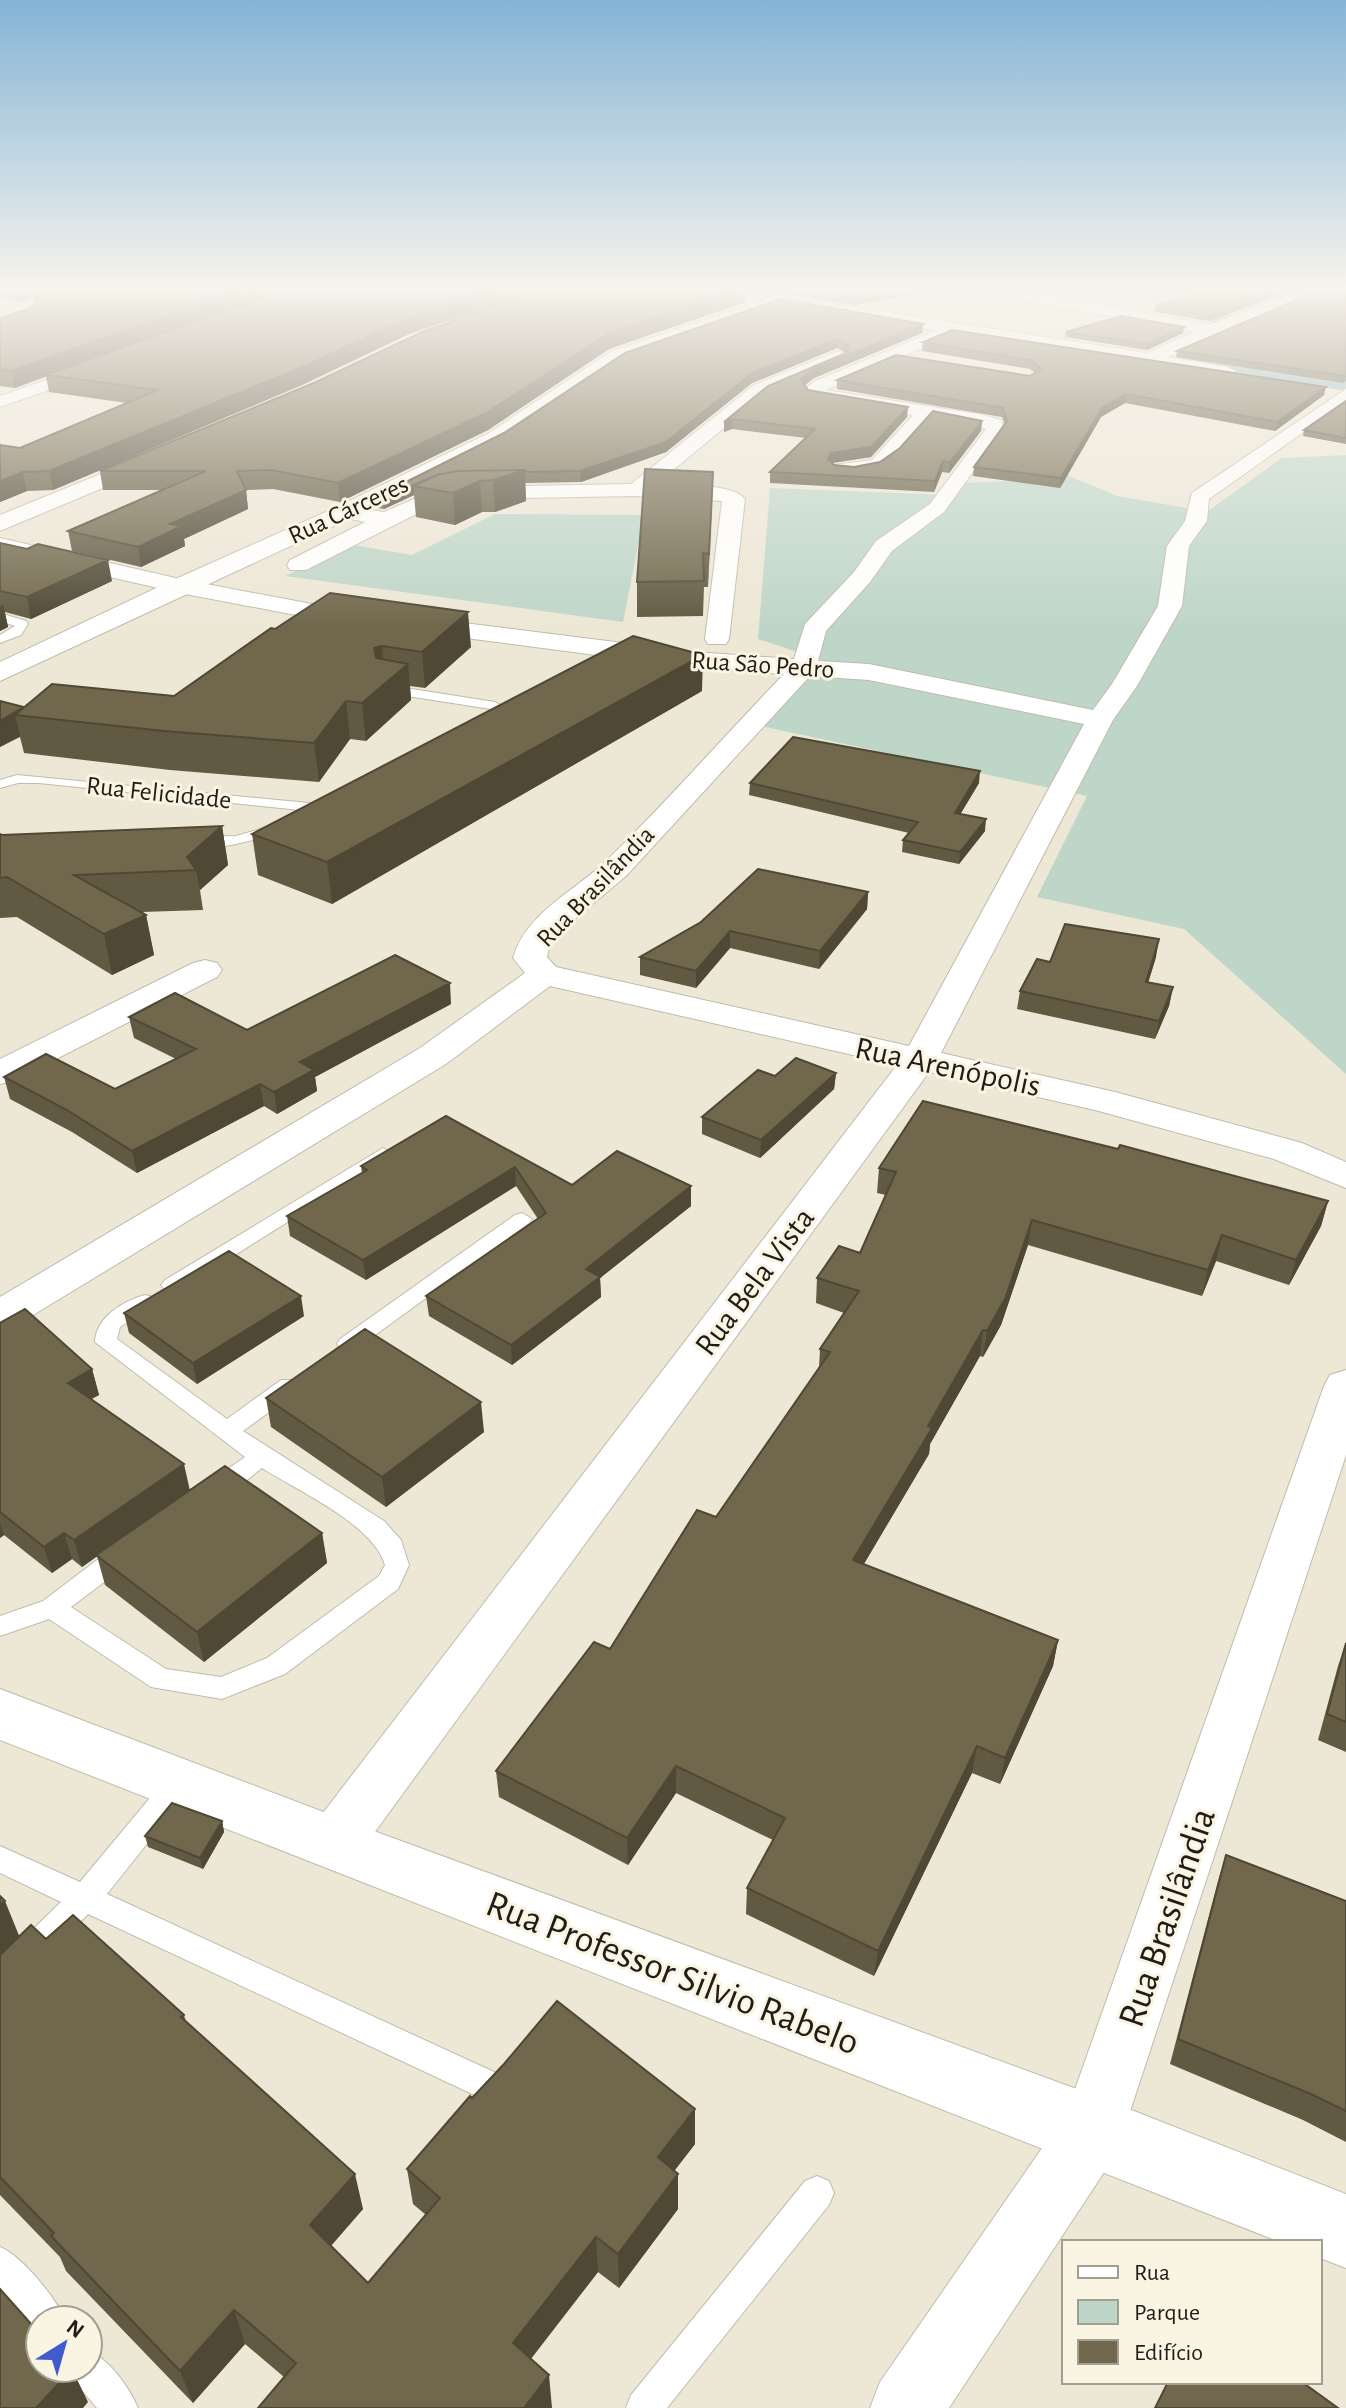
<svg xmlns="http://www.w3.org/2000/svg" width="1346" height="2408" font-family="'Alegreya Sans',sans-serif">
  <style>
    .green { fill: #bed6c8 }
    .lines { fill: none; stroke-linecap: round; stroke-linejoin: round }
    .canal { fill: #8fb5bb; fill-rule: evenodd }
    .lane-casing { stroke: #c1bbab; stroke-width: 2 }
    .street-casing { stroke: #c1bbab; stroke-width: 2 }
    .secondary-casing { stroke: #c1bbab; stroke-width: 2 }
    .lane { fill: #fff; fill-rule: evenodd }
    .street { fill: #fff; fill-rule: evenodd }
    .secondary { fill: #fff; fill-rule: evenodd }
    .wall { fill: #615941 }
    .shaded-wall { fill: #4f4835 }
    .building { fill: #71674c; stroke: #4f4835; stroke-width: 2 }
    .labels { text-anchor: middle; stroke-width: 6; stroke-linejoin: round; paint-order: stroke }
    .far-street-label { font-size: 26px; fill: #1f1d17; stroke: #faf4e3 }
    .street-label { font-size: 32px; fill: #1f1d17; stroke: #faf4e3 }
    .near-street-label { font-size: 38px; fill: #1f1d17; stroke: #faf4e3 }
  </style>
  <rect width="100%" height="100%" fill="#ede7d6"/>
  <!-- green -->
  <path class="green" d="M1346,455V1074L1184,929L1037,897L1087,796L747,723L825,661L758,639L770,488L946,495L960,483L1010,481L1055,470L1117,496L1192,509L1201,516L1282,458Z
    M495,514L644,515L623,622L285,576L353,545L412,555Z"/>
  <g class="lines">
    <!-- canal -->
    <path class="canal" d="M1137,291H1161L1241,318L1257,327L1254,331L1203,354L1346,377V391L1181,362L1177,358L1182,349L1230,327L1163,307Z"/>
    <defs>
      <path id="lane" d="M0,613L26,621L28,624L21,635L0,643V635L15,626L0,621Z
        M386,685L495,702L511,711L489,726L482,722L495,711L491,709L381,692V686Z
        M17,775L319,804L326,808L319,812L39,783H18L0,788V780Z
        M278,824L283,825V831C262,837 210,856 192,842L200,837L236,836Z
        M383,1148L393,1154L390,1158L179,1290H165L161,1285L165,1280Z
        M522,1213L532,1219L529,1223L356,1349H340L337,1344L340,1339L515,1215Z
        M145,1295L153,1297L156,1302L153,1307L120,1327L117,1339L227,1419L281,1380H297L300,1386L297,1392L243,1431L384,1521L401,1540L409,1565L398,1589L285,1674L222,1699L151,1687L49,1619L0,1636V1616L43,1601L114,1547L123,1545L132,1547L135,1554L132,1561L71,1607L166,1669L221,1677L267,1658L379,1576L385,1565C373,1524 298,1491 262,1468C247,1479 225,1502 206,1496L202,1490L206,1484L245,1457L95,1342C96,1317 123,1301 145,1295Z
        M179,1771L189,1775L193,1783L189,1791L107,1894L505,2077L510,2088L505,2099L494,2104L483,2099L88,1914L11,1992L0,1996V1961L61,1902L0,1873V1846L80,1882L169,1775Z
        M817,2176L829,2181L834,2193L829,2205L667,2408H626L631,2395L805,2181Z
        M0,2247C22,2256 56,2298 65,2320H40V2335L35,2332L0,2291Z
        M88,2350C109,2359 129,2387 138,2408H97L74,2381L69,2368H88Z"/>
      <path id="street" d="M62,291H85L32,311L36,316L31,322L0,332V322L20,315L15,309L18,306Z
        M989,291H1023L1212,325L1220,330L1212,335L996,296Z
        M952,324L960,329L958,332L826,390L984,415L1001,420L1004,429L944,512L892,551L870,582L826,631L818,661L869,664L1093,710L1112,684L1158,606L1167,546L1185,521L1192,493L1346,389V402L1209,499L1207,521L1189,546L1182,606L1137,686L1113,720L941,1053L1115,1092L1302,1143L1346,1162V1188L1274,1159L1095,1110L929,1072L353,1862L333,1869L313,1862L304,1844L313,1826L897,1065L550,986L446,1064L15,1326L0,1330V1297L420,1048L525,973L513,958C525,914 573,892 605,862C667,802 724,736 784,674L695,668L312,618L180,593L0,552V538L180,579L312,604L695,652L794,659L805,624L854,572L876,541L930,504L986,429L931,418C908,444 890,475 853,475C843,475 837,476 830,469L833,465L872,460L913,415L814,398L808,397L804,389L815,381ZM810,676L869,680L1084,724L909,1046L556,967L547,957L550,943L557,934L626,876Z
        M838,351L846,356L844,360L766,393L655,485C677,486 731,482 745,499L729,639L726,644H708L705,639L722,501L636,496L459,499L438,503L306,570H290L287,565L290,560L365,522L338,516L334,512L345,506L384,512L425,494L459,487L631,484L754,385Z
        M1149,354L1228,367L1237,372L1228,377L1143,363L1141,359Z
        M98,362L104,363L107,367L104,371L0,407V396Z
        M205,960L217,963L222,970L217,977L13,1081L0,1084V1059L193,963Z
        M1346,1370V1455L1116,2154L949,2408H870L880,2382L1067,2112L1324,1386L1330,1375Z"/>
      <path id="secondary" d="M1300,291H1324L1149,365L816,311L808,306L816,301L1147,353L1206,326Z
        M778,295L784,296L786,300L784,304L624,360L503,441L353,517L0,681V662L171,581L337,507L489,433L610,352Z
        M157,451L168,457L165,462L0,531V515Z
        M0,1689L355,1824L1093,2095L1346,2194V2268L1320,2258V2242H1280L0,1740Z"/>
    </defs>
    <!-- lane casing -->
    <use href="#lane" class="lane-casing"/>
    <!-- street casing -->
    <use href="#street" class="street-casing"/>
    <!-- secondary casing -->
    <use href="#secondary" class="secondary-casing"/>
    <!-- lane -->
    <use href="#lane" class="lane"/>
    <!-- street -->
    <use href="#street" class="street"/>
    <!-- secondary -->
    <use href="#secondary" class="secondary"/>
  </g>
  <!-- wall -->
  <path class="wall" d="M0,291H535L409,334L302,385L53,490L27,491L0,502L20,448L127,403L49,392L46,376L15,388L0,386V318L29,309L35,303L34,297L22,302L0,297Z
    M536,291H745V302L609,349L488,430L340,502L273,489L246,490L248,509L184,539L185,546L141,567L72,551L68,531L162,490H103L100,471Z
    M766,291H931L854,305Z
    M1346,291V381L1344,383L1176,357L1177,351Z
    M1280,295L1209,321L1155,312V306Z
    M923,324L922,333L814,378L805,385L808,390L907,417L871,457L832,463L834,465L854,467L880,462L982,421L981,431L949,473L942,472L934,492L770,483V472L806,438L732,429L724,432V422L846,353L837,348L752,383L666,452L581,482L525,483L526,501L495,512H482L455,525L416,517L414,495L384,509L377,508L376,497L504,433L625,353Z
    M1066,332L1183,333L1147,350L1065,337Z
    M923,342L1324,395L1275,431L1125,403L1101,417L1060,488L973,476L974,467L1005,425L1002,417L837,389V380L1030,376L1035,373L1030,369L922,351Z
    M1346,401V444L1303,436L1304,430Z
    M713,472L708,587H704L703,616L637,617V582Z
    M0,543L112,581L31,619L5,612L8,627L0,631Z
    M271,628L471,647L425,688L410,686L411,700L366,741L350,739L319,782L170,770L24,753L20,737L0,747V701L24,707L174,696Z
    M702,691L332,904L258,875L252,834Z
    M750,783H979L960,814L985,831L959,864L902,852L903,840L909,833L749,795Z
    M222,826L228,865L200,890L203,910L142,912L146,915L154,955L112,975L17,917L0,918V834L2,835Z
    M868,892L867,909L819,969L730,948L696,988L640,975V957Z
    M1156,957L1148,982L1173,987L1169,1006L1155,1039L1017,1009L1020,991L1050,962Z
    M451,1004L315,1077L317,1091L277,1114L264,1106L137,1173L72,1132L10,1099L4,1077L115,1089L176,1059L134,1038L129,1017L247,1030Z
    M836,1073L834,1089L760,1158L702,1134V1117Z
    M446,1116L572,1185L691,1186V1206L600,1278L601,1297L512,1365L429,1316L426,1296L538,1219L516,1186L366,1280L290,1236L287,1216L362,1173L361,1166Z
    M879,1168L1328,1201L1321,1226L1289,1285L1216,1261L1202,1296L1028,1245L1001,1325L983,1357L980,1356L930,1444L929,1454L864,1564L1058,1640L1053,1666L1000,1784L972,1773L874,1976L746,1914L747,1888L773,1840L676,1793L628,1865L499,1797L496,1771L610,1649L716,1517L819,1368L820,1349L844,1313L816,1303L817,1278L860,1253L886,1195L877,1193Z
    M124,1313L304,1316L197,1384L129,1333Z
    M0,1323L92,1369L99,1395L91,1399L190,1490L322,1533L327,1563L204,1662L105,1585L97,1556L82,1567L72,1559L52,1573L4,1535L0,1538Z
    M266,1398L484,1432L386,1507L271,1427Z
    M1346,1642V1752L1318,1740L1338,1666Z
    M222,1821L224,1832L203,1869L148,1847L145,1836Z
    M1226,1855L1346,1901V2142L1303,2120L1170,2064L1218,1881Z
    M0,1896L19,1936L46,1939L184,2015L186,2022L363,2209L331,2246L368,2283L426,2215L413,2204L407,2169L472,2098L695,2109V2144L674,2171L678,2174V2209L619,2288L598,2272L531,2359L284,2377L245,2344L193,2403L66,2271L60,2257L0,2195Z"/>
  <!-- shaded-wall -->
  <path class="shaded-wall" d="M20,291H52L22,302Z
    M236,291H289L232,308L15,388L11,371Z
    M489,291H535L409,334L302,385L53,490L49,471L408,318Z
    M733,291H745V302L609,349L488,430L340,502L338,483L609,333Z
    M855,291H931L854,305Z
    M1274,291H1305L1280,295L1209,321L1210,315Z
    M923,324L922,333L814,378L801,388V379L814,369Z
    M1184,327L1183,333L1147,350V344Z
    M837,339V348L752,383L666,452L581,482L580,471L752,373Z
    M1326,387L1324,395L1275,431L1277,422Z
    M1126,394L1125,403L1101,417L1060,488L1061,478L1102,408Z
    M908,407L907,417L871,457L831,463L828,459L831,453Z
    M732,419V429L724,432V422Z
    M982,421L981,431L949,473L950,462Z
    M943,461L942,472L934,492L935,481Z
    M525,470L526,501L495,512L493,480Z
    M23,472L27,491L0,502V481Z
    M713,472L712,503L708,587L709,554Z
    M424,480L414,486V495L384,509L383,498Z
    M480,481L482,512L455,525L453,493Z
    M246,490L248,509L184,539L185,546L141,567L138,547L170,524Z
    M108,560L112,581L31,619L27,597Z
    M3,605L8,627L0,631V607Z
    M468,612L471,647L425,688L422,652Z
    M382,646L385,682L378,684L374,648Z
    M703,655L702,691L332,904L327,862Z
    M408,664L411,700L366,741L362,703Z
    M346,701L350,739L319,782L314,743Z
    M26,708L15,715L20,736L0,747V721Z
    M980,771L979,783L954,825L955,813Z
    M986,819L985,831L959,864L960,852Z
    M222,826L228,865L200,890L196,870L187,857Z
    M868,892L867,909L819,969L820,951Z
    M146,915L154,955L112,975L104,934Z
    M730,931V948L696,988V971Z
    M1159,939L1156,957L1143,1000L1146,982Z
    M450,983L451,1004L315,1077L317,1091L277,1114L274,1092L300,1062Z
    M1173,987L1169,1006L1155,1039L1159,1021Z
    M836,1073L834,1089L760,1158L761,1140Z
    M260,1084L264,1106L137,1173L132,1151Z
    M515,1167L516,1186L366,1280L363,1260Z
    M691,1186V1206L600,1278L601,1297L512,1365L511,1345L586,1269Z
    M1328,1201L1321,1226L1289,1285L1296,1260Z
    M1032,1220L1028,1245L1001,1325L983,1357L987,1331Z
    M1222,1235L1216,1261L1202,1296L1208,1270Z
    M301,1296L304,1316L197,1384L193,1363Z
    M983,1330L980,1356L930,1444L929,1454L850,1587L853,1560Z
    M92,1369L99,1395L75,1408L68,1383Z
    M481,1402L484,1432L386,1507L382,1477Z
    M184,1464L190,1491L82,1567L74,1540Z
    M0,1523L4,1535L0,1538Z
    M64,1533L72,1559L52,1573L44,1547Z
    M322,1533L327,1563L204,1662L197,1632Z
    M1058,1640L1053,1666L1000,1784L1005,1758Z
    M977,1746L972,1773L874,1976L878,1951Z
    M676,1766V1793L628,1865L627,1838Z
    M222,1821L224,1832L203,1869L200,1858Z
    M5,1901L20,1938L0,1958V1905Z
    M695,2109V2144L658,2192V2157Z
    M355,2174L363,2209L319,2259L310,2225Z
    M678,2174V2209L619,2288L618,2254Z
    M596,2237L598,2272L517,2376L513,2343Z
    M234,2310L245,2344L193,2403L180,2371Z
    M72,2369L88,2402L83,2408H36Z
    M549,2375L552,2408H524Z"/>
  <!-- building -->
  <path class="building" d="M49,291H236L11,371L0,369V318L29,309L35,303L34,297L52,293L47,292Z
    M286,291H489L408,318L300,368L49,471L23,472L0,481V445L20,448L158,390L46,375L244,304Z
    M536,291H733L609,333L486,413L338,483L271,470L237,471L246,490L170,524L182,526L138,547L68,531L206,471H100L316,382L422,332Z
    M1206,291H1274L1210,315L1155,306Z
    M1318,291H1346V375L1345,376L1177,351Z
    M781,299L923,324L814,369L801,379L808,390L908,407L871,447L831,453L828,459L834,465L854,467L880,462L900,448L933,411L982,421L950,462L943,461L935,481L770,472L815,429L732,419L724,422L768,386L846,353L849,346L837,339L752,373L666,442L580,471L525,472V470L457,471L437,475L383,498L376,497L504,433L625,353Z
    M1121,316L1184,327L1147,344L1066,332Z
    M952,330L1326,387L1277,422L1126,394L1102,408L1061,478L974,467L1007,421L1003,408L837,380L896,355L1030,376L1042,369L1030,360L923,342Z
    M1346,401V438L1304,430Z
    M645,469L713,472L709,554L703,553L704,581L637,582Z
    M525,470L493,480L480,481L453,493L414,486L437,475L457,471Z
    M0,543L27,549L38,544L108,560L27,597L0,591Z
    M330,593L468,612L422,652L382,646L374,648L376,658L408,664L362,703L346,701L314,743L164,731L15,715L52,684L174,696L271,628L275,629Z
    M633,636L703,655L327,862L252,834Z
    M0,701L24,707L0,721Z
    M793,737L980,771L955,813L986,819L960,852L903,840L918,822L750,783Z
    M222,826L187,857L196,870L74,875L146,915L104,934L7,877L0,878V834L2,835Z
    M758,869L868,892L820,951L730,931L696,971L640,957L701,922Z
    M1065,924L1159,939L1146,982L1173,987L1159,1021L1020,991L1037,959L1050,962Z
    M395,955L450,983L300,1062L314,1070L274,1092L260,1084L132,1151L67,1110L4,1077L46,1054L115,1089L196,1049L129,1017L175,993L247,1030Z
    M796,1058L836,1073L761,1140L702,1117L758,1070L775,1076Z
    M923,1101L1118,1149L1120,1145L1328,1201L1296,1260L1222,1235L1208,1270L1032,1220L1005,1299L987,1331L983,1330L928,1426L932,1428L853,1560L1058,1640L1005,1758L977,1746L878,1951L747,1888L785,1818L676,1766L627,1838L496,1771L594,1642L610,1649L697,1510L716,1517L830,1352L820,1349L859,1291L817,1278L839,1246L860,1253L896,1172L879,1168Z
    M446,1116L572,1185L617,1151L691,1186L586,1269L600,1277L511,1345L426,1296L546,1213L515,1167L363,1260L287,1216L367,1170L361,1166Z
    M229,1251L301,1296L193,1363L124,1313Z
    M25,1309L92,1369L68,1383L184,1464L74,1540L64,1533L44,1547L0,1512V1323Z
    M365,1329L481,1402L382,1477L266,1398Z
    M225,1466L322,1533L197,1632L96,1555Z
    M1346,1643V1722L1327,1714Z
    M172,1803L222,1821L200,1858L145,1836Z
    M1226,1855L1346,1901V2111L1313,2095L1178,2039Z
    M0,1896L5,1901L0,1905Z
    M73,1915L184,2015L181,2017L355,2174L310,2225L368,2283L440,2198L407,2169L470,2096L472,2098L504,2064L557,2001L695,2109L658,2157L678,2174L618,2254L596,2237L513,2343L549,2375L524,2408H258L296,2363L234,2310L180,2371L51,2236L54,2233L0,2177V1955L31,1925L46,1939Z
    M0,2289L40,2334V2368H71L72,2369L36,2408H0Z
    M1168,2382H1302L1338,2408H1155Z"/>
  <!-- sky -->
  <linearGradient id="sky" x2="0" y2="1"><stop stop-color="#84b4d6"/><stop offset="0.46" stop-color="#f7f4ed"/><stop offset="1" stop-color="#f7f4ed" stop-opacity="0"/></linearGradient>
  <rect width="1346" height="628" fill="url(#sky)"/>
  <g class="labels">
    <!-- far-street labels -->
    <g class="far-street-label">
      <text transform="translate(348 509) rotate(-25)" y="9">Rua Cárceres</text>
      <text transform="translate(763 664) rotate(4)" y="9">Rua São Pedro</text>
      <text transform="translate(159 792) rotate(6)" y="9">Rua Felicidade</text>
      <text transform="translate(595 886) rotate(-46)" y="9">Rua Brasilândia</text>
    </g>
    <!-- street labels -->
    <g class="street-label">
      <text transform="translate(948 1066) rotate(12)" y="11">Rua Arenópolis</text>
      <text transform="translate(754 1281) rotate(-53)" y="11">Rua Bela Vista</text>
    </g>
    <!-- near-street labels -->
    <g class="near-street-label">
      <text transform="translate(1166 1917) rotate(-71)" y="13">Rua Brasilândia</text>
      <text transform="translate(673 1972) rotate(21)" y="13">Rua Professor Silvio Rabelo</text>
    </g>
  </g>
  <!-- legend -->
  <rect x="1062" y="2240" width="260" height="144" fill="#faf4e3" stroke="#a29e91" stroke-width="2"/>
  <rect x="1078" y="2266" width="40" height="12" fill="#ffffff" stroke="#a29e91" stroke-width="2"/>
  <text x="1134" y="2280" font-size="24" fill="#1f1d17">Rua</text>
  <rect x="1078" y="2300" width="40" height="24" fill="#bed6c8" stroke="#a29e91" stroke-width="2"/>
  <text x="1134" y="2320" font-size="24" fill="#1f1d17">Parque</text>
  <rect x="1078" y="2340" width="40" height="24" fill="#71674c" stroke="#a29e91" stroke-width="2"/>
  <text x="1134" y="2360" font-size="24" fill="#1f1d17">Edifício</text>
  <!-- north arrow -->
  <g transform="translate(64 2344) rotate(37)"><circle r="38" fill="#faf4e3" stroke="#a29e91" stroke-width="2"/>
  <path d="M0-6L14 30L0 20L-14 30Z" fill="#3f5bce"/>
  <text y="-12" font-size="22" font-weight="bold" text-anchor="middle" fill="#1f1d17">N</text>
  </g>
</svg>
